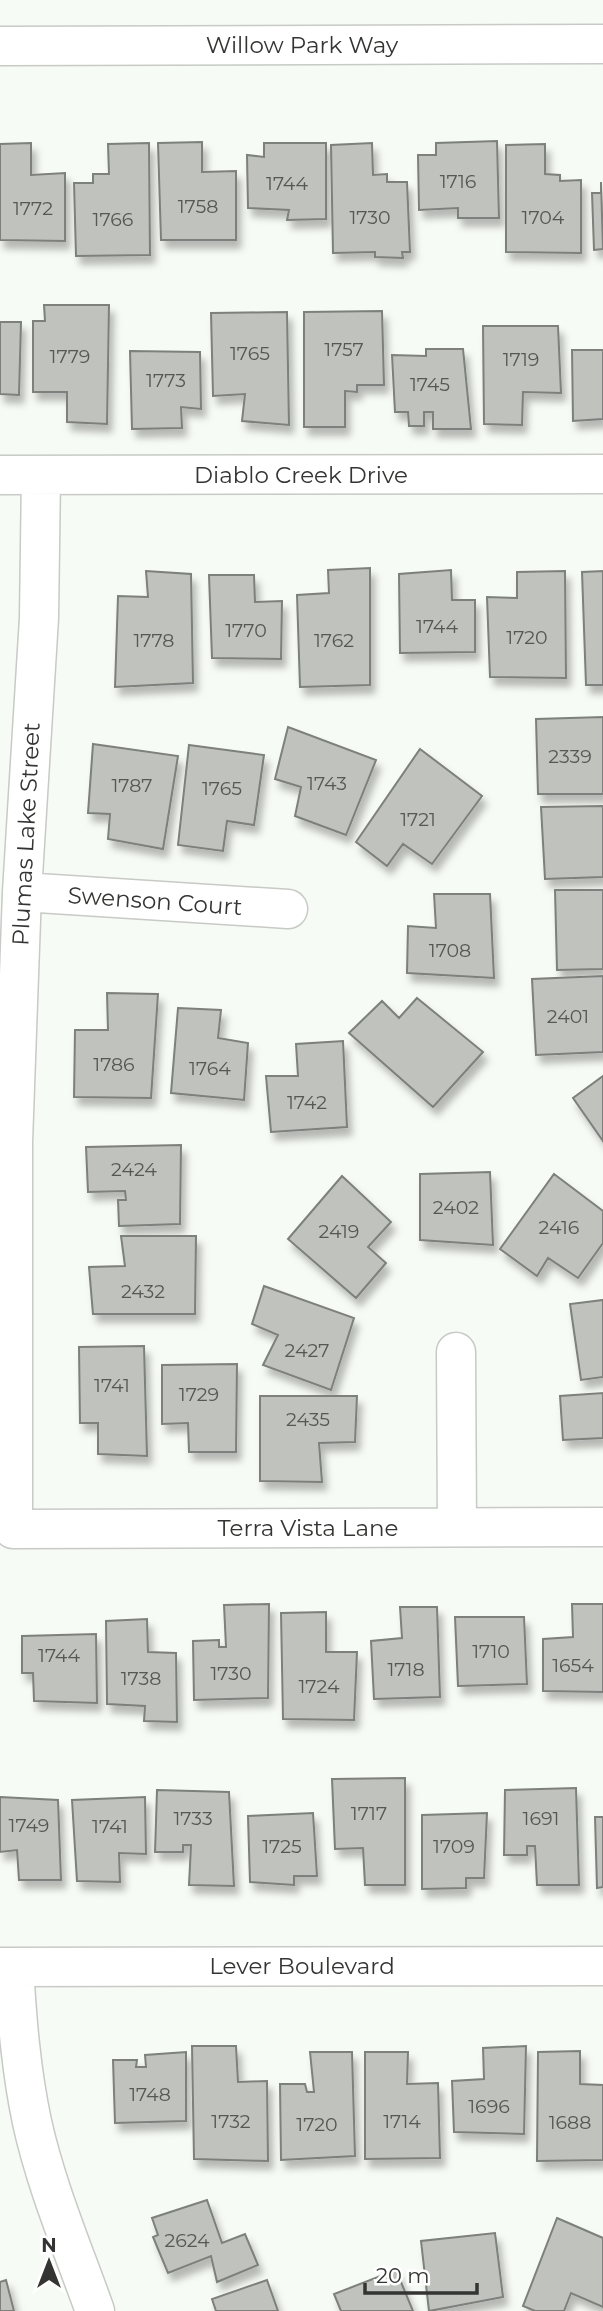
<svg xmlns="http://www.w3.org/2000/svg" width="603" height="2311" font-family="Montserrat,sans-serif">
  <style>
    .building { fill: #bfc2bd; stroke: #7d807b; stroke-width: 2; filter: url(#shadow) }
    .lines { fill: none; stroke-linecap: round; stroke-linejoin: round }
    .minor-casing { stroke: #c7cac5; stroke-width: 41 }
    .minor { stroke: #fff; stroke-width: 38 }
    .labels { text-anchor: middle; stroke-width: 7; stroke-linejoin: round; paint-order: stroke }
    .number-label { font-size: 19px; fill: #575856 }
    .street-label { font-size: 23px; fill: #343533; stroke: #fff }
  </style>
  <defs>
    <filter id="shadow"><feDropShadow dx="4.5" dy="8" stdDeviation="3.5" flood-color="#0004"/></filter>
  </defs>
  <rect width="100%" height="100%" fill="#f7fbf5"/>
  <!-- building -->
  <path class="building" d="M497,141L499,218H458V208L419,210L418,155H436V143Z
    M202,142V172L236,171V240H161L158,143Z
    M31,143V175L65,173V241L0,240V144Z
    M149,143L150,255L76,256L74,183H93V174H109L108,144Z
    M264,143H326V219L287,220L289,210L248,208L247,155L264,157Z
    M372,143L373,175L387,174V182H407L410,252H402L403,258L375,257V252L333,253L331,145Z
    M545,144V174L560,175V181L581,180V253L506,252V145Z
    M601,182L603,249L594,250L592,193H601Z
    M44,305H109L107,424L67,422V392H33V321H45Z
    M382,311L384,385H357V392L345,391V427H304V312Z
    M287,312L289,425L242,421L245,394L213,396L211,313Z
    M0,322H21L19,395L0,394Z
    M483,326H558L561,393L523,392L522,425L484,424Z
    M426,349H463L471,429H433V412H424V426H409L408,412H395L392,355L426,356Z
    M572,350H603V419L573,421Z
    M130,351L200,352L201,409L181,407L182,428L132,429Z
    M370,568V685L300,687L297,595L329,593L328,570Z
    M451,570L452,600H475V652L400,653L399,574Z
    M146,571L191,574L193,683L115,687L118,596L148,597Z
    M565,571L566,678L490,677L487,597L517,598V572Z
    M603,571V685H586L582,572Z
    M209,575H254L255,602L282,601L281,659L212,658Z
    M603,717V794H538L536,719Z
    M288,727L376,760L346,835L295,816L301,787L275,779Z
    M93,744L178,756L163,849L108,839L110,814L88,813Z
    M189,745L264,755L254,825L227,821L223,851L178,845Z
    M420,749L482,796L432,864L403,844L387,866L356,842Z
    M603,806V877L545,879L541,807Z
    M555,890H603V969L557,970Z
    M434,894H490L494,978L407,973L408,926L436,928Z
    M603,976V1052L536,1055L532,979Z
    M107,993L158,994L151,1098L74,1097L75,1030H108Z
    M417,998L483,1052L433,1107L349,1033L382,1001L399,1018Z
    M178,1008L221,1010L218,1038L248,1043L244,1100L171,1093Z
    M343,1041L347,1127L271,1132L266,1076H298L296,1044Z
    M603,1076V1141L573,1098Z
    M181,1145L180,1224L119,1226L118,1200H126L125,1191L88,1192L86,1147Z
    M490,1172L493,1245L420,1240V1174Z
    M554,1174L603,1211V1243L578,1278L548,1258L537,1276L500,1249Z
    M342,1176L391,1222L368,1247L386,1263L356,1298L288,1239Z
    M121,1236H196L195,1314H93L89,1267L125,1266Z
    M264,1286L354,1318L331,1390L263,1365L278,1335L252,1324Z
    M603,1300V1377L581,1380L570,1304Z
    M144,1346L147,1456L98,1454V1423H80L79,1347Z
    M237,1364L236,1452H189L188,1423L162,1424V1365Z
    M603,1393V1438L563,1440L560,1396Z
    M260,1396H357L355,1442L319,1443L322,1482L260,1481Z
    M269,1604L268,1698L194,1700L193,1641L219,1640V1647H226L224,1605Z
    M572,1604H603V1692L543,1691V1639L573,1637Z
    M400,1607H437L440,1697L374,1699L371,1641L402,1638Z
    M326,1612V1652H357L354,1720L283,1719L281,1613Z
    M455,1617H524L527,1684L458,1686Z
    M147,1619L148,1652L176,1653L177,1722L144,1721L145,1706L107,1704L106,1621Z
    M96,1634L97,1703L34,1701L33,1673H22V1636Z
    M405,1778V1885H365L363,1848L335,1849L332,1779Z
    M576,1788L579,1885H537L535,1846H527V1855H504L505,1790Z
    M157,1790L229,1792L234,1886L189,1885L191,1845H183V1852H155Z
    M0,1797L58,1800L61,1880H19L17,1850L0,1852Z
    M145,1797L146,1854L119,1853L120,1882L77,1881L72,1800Z
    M313,1813L317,1876H294V1885L250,1882L248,1816Z
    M487,1813L484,1878H466V1888L422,1889V1815Z
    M595,1817H603V1887L597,1888Z
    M192,2046H236L238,2082L267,2081L268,2161L194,2159Z
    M526,2046L524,2134L454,2132L452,2081L484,2079L483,2048Z
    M580,2051V2084L603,2085V2160L537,2161L538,2052Z
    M186,2052V2121L115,2123L113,2060H137L136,2067H146L145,2055Z
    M310,2052H352L355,2156L281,2160L280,2084H305L307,2092H314Z
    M365,2052H408L407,2084L438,2083L440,2158L365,2159Z
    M207,2200L222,2243L245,2234L258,2265L217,2282L211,2256L168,2273L153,2237L158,2235L152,2218Z
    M557,2218L603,2238V2307L571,2293L564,2311H535L523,2306Z
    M495,2233L503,2297L429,2311L421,2241Z
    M396,2270L413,2311H341L334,2294Z
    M6,2280L14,2311H0V2282Z
    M267,2280L278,2311H216L212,2299Z"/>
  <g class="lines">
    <defs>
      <path id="minor" d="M0,46L603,44
        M0,475L603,474
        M41,475L39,618L22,892L13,1142V1529L603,1527
        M22,892L288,909
        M456,1352L457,1527
        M0,1967L603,1966
        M14,1967C17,2019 21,2070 32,2122C46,2186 73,2249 95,2311"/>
    </defs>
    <!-- minor casing -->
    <use href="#minor" class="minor-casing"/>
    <!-- minor -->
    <use href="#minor" class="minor"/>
  </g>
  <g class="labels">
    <!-- number labels -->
    <g class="number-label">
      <text x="458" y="188">1716</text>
      <text x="287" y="190">1744</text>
      <text x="198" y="213">1758</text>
      <text x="33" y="215">1772</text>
      <text x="370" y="224">1730</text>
      <text x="543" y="224">1704</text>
      <text x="113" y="226">1766</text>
      <text x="344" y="356">1757</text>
      <text x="250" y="360">1765</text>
      <text x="70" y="363">1779</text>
      <text x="521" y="366">1719</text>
      <text x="166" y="387">1773</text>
      <text x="430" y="391">1745</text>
      <text x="437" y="633">1744</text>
      <text x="246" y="637">1770</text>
      <text x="527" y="644">1720</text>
      <text x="154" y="647">1778</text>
      <text x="334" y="647">1762</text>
      <text x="570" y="763">2339</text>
      <text x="327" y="790">1743</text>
      <text x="132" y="792">1787</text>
      <text x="222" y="795">1765</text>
      <text x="418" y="826">1721</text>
      <text x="450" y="957">1708</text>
      <text x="568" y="1023">2401</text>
      <text x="114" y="1071">1786</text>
      <text x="210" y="1075">1764</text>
      <text x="307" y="1109">1742</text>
      <text x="134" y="1176">2424</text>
      <text x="456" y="1214">2402</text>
      <text x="559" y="1234">2416</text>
      <text x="339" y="1238">2419</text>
      <text x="143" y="1298">2432</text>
      <text x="307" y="1357">2427</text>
      <text x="112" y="1392">1741</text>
      <text x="199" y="1401">1729</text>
      <text x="308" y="1426">2435</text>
      <text x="491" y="1658">1710</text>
      <text x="59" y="1662">1744</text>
      <text x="573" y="1672">1654</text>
      <text x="406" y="1676">1718</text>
      <text x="231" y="1680">1730</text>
      <text x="141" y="1685">1738</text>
      <text x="319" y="1693">1724</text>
      <text x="369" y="1820">1717</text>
      <text x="193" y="1825">1733</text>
      <text x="541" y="1825">1691</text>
      <text x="29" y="1832">1749</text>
      <text x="110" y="1833">1741</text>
      <text x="282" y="1853">1725</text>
      <text x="454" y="1853">1709</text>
      <text x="150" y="2101">1748</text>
      <text x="489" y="2113">1696</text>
      <text x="231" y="2128">1732</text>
      <text x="402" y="2128">1714</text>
      <text x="570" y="2129">1688</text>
      <text x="317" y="2131">1720</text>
      <text x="187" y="2247">2624</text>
    </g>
    <!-- street labels -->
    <g class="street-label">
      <text x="302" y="53">Willow Park Way</text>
      <text x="301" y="483">Diablo Creek Drive</text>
      <text transform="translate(26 834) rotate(-87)" y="8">Plumas Lake Street</text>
      <text transform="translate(155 901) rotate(4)" y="8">Swenson Court</text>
      <text x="308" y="1536">Terra Vista Lane</text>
      <text x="302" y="1974">Lever Boulevard</text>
    </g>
  </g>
  <!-- north arrow -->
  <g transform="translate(49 2262)" stroke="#ffffff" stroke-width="5" paint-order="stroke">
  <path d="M0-5L12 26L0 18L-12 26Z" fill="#343533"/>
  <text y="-10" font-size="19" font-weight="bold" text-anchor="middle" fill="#343533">N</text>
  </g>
  <!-- scale -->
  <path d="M365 2283v10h112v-10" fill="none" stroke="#343533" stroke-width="3.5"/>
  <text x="376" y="2283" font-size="21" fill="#343533" stroke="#ffffff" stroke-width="5" paint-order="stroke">20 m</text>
</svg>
